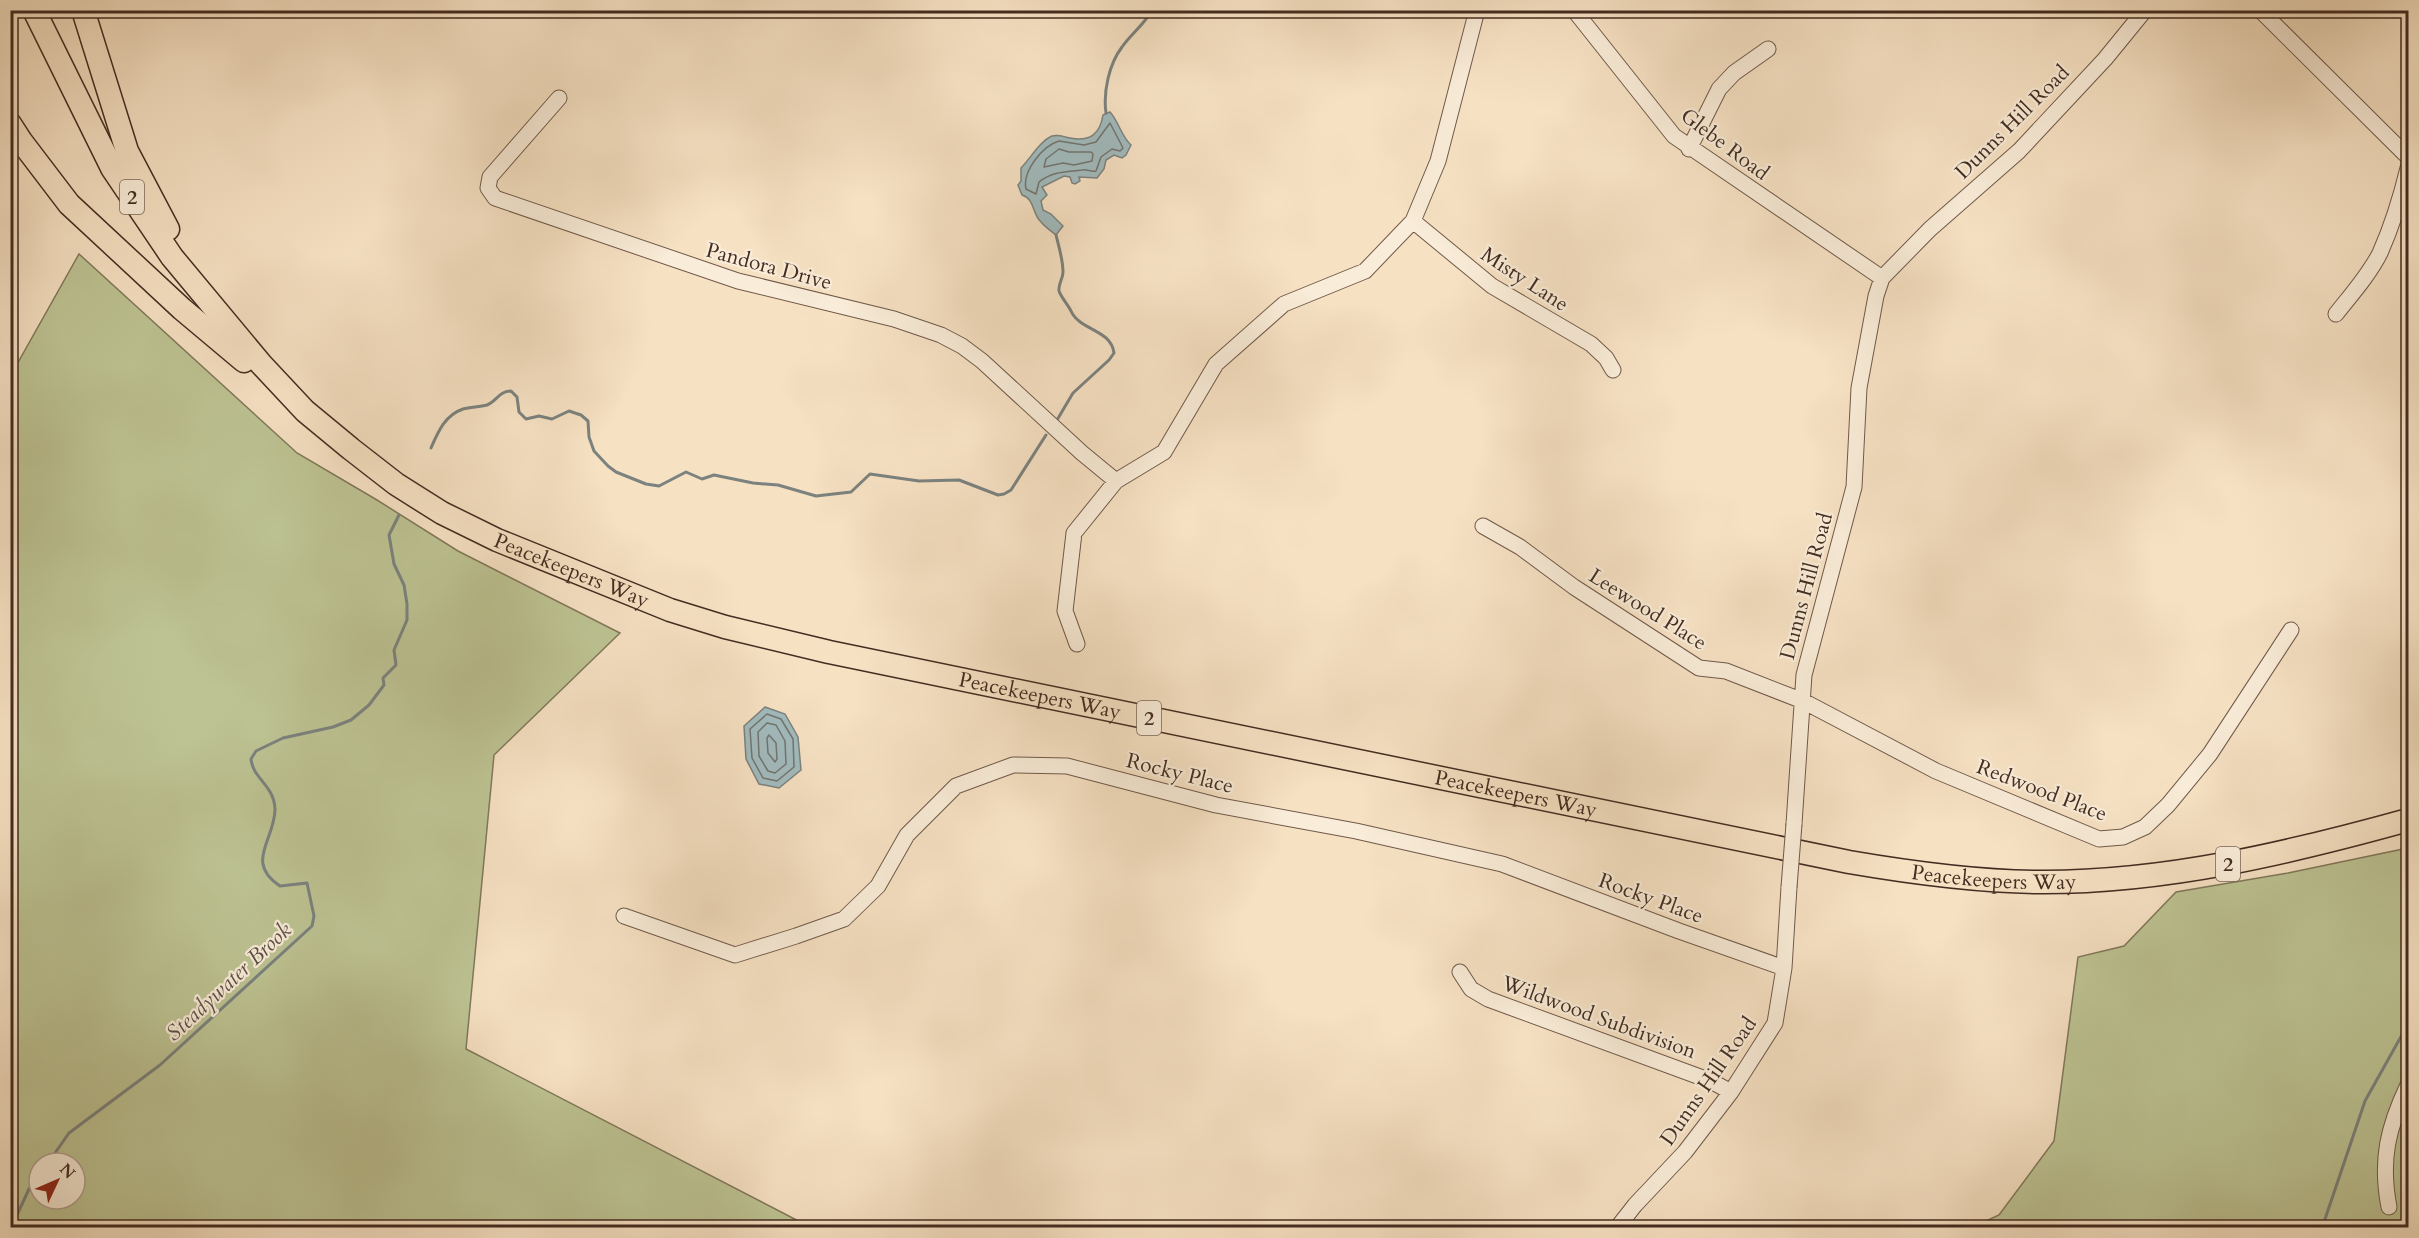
<svg xmlns="http://www.w3.org/2000/svg" width="2419" height="1238" font-family="Cardo,serif">
  <style>
    .green { fill: #bdc393; stroke: #80785a; stroke-width: 1.5; fill-rule: evenodd }
    .water { fill: #a1bbbe; stroke: #7b827f; stroke-width: 1.5 }
    .lines { fill: none; stroke-linecap: round; stroke-linejoin: round }
    .shore { stroke: #727470; stroke-width: 1.5 }
    .stream { stroke: #7b827f; stroke-width: 3 }
    .minor-casing { stroke: #70594a; stroke-width: 17 }
    .highway-casing { stroke: #432c21; stroke-width: 25 }
    .minor { stroke: #f9ecd8; stroke-width: 15 }
    .highway { stroke: #f6e1c3; stroke-width: 22 }
    .minor-bridge-casing { stroke: #70594a; stroke-width: 17; stroke-linecap: butt }
    .minor-bridge { stroke: #f9ecd8; stroke-width: 15 }
    .labels { text-anchor: middle; stroke-width: 4.5; stroke-linejoin: round; paint-order: stroke }
    .shield { fill: #f9ecd8; stroke: #7a6658; stroke-width: 1.5 }
    .shield-label { font-size: 20px; font-weight: bold; fill: #432c21 }
    .street-label { font-size: 21px; fill: #432c21; stroke: #f9ecd8 }
    .water-label { font-size: 22px; font-style: italic; fill: #5a5048; stroke: #f9ecd8 }
  </style>
  <rect width="100%" height="100%" fill="#f6e1c3"/>
  <filter id="stains"><feTurbulence type="fractalNoise" baseFrequency=".00333" numOctaves="4"/><feColorMatrix values="0 0 0 0 .2 0 0 0 0 .09 0 0 0 0 .02 0 0 0 .5 -.17"/></filter>
  <radialGradient id="worn" r=".72"><stop offset=".6" stop-color="#630" stop-opacity="0"/><stop offset="1" stop-color="#630" stop-opacity=".3"/></radialGradient>
  <!-- green -->
  <path class="green" d="M79,254L297,453L377,500L458,551L620,633L494,755L466,1049L810,1227H11V375ZM39,1163H75V1199H39Z
    M2408,848V1227L1971,1228L1999,1215L2054,1141L2078,957L2124,946L2176,892L2288,873Z"/>
  <!-- water -->
  <path class="water" d="M1110,112C1119,122 1121,136 1131,145L1126,155L1122,158L1114,155L1106,160L1104,169L1097,178L1079,177L1080,181L1075,184L1072,183L1070,177L1064,176L1042,187L1047,195L1041,201L1043,210L1051,214L1063,226L1056,235C1051,231 1045,227 1041,222C1032,214 1035,199 1022,195L1018,185L1021,181V168C1030,159 1040,141 1052,136C1060,134 1063,137 1070,138C1090,142 1100,134 1103,115Z
    M765,707L785,714L798,737L801,770L779,788L759,784L746,759L744,726Z"/>
  <g class="lines">
    <!-- shore -->
    <path class="shore" d="M1110,123L1123,148L1120,151L1112,149L1101,157L1096,171C1090,172 1088,169 1082,170C1066,172 1053,171 1039,182L1036,194L1026,189C1022,172 1042,146 1059,141L1084,145L1096,142Z
      M1059,149L1069,152H1091L1093,154L1092,161L1074,165L1063,163L1044,167L1046,159Z
      M767,714L781,719L793,739L794,767L777,781L763,778L752,758L750,729Z
      M767,723L776,725L785,741L786,764L775,773L768,771L759,756L758,732Z
      M769,735L776,743L777,759L775,762L768,753L767,738Z"/>
    <!-- stream -->
    <path class="stream" d="M1106,113C1103,92 1109,64 1122,47C1132,33 1144,25 1152,10
      M1056,235C1059,247 1063,260 1063,272C1063,279 1058,284 1059,291C1061,297 1068,305 1071,311C1080,331 1111,329 1114,353L1109,360L1073,393L1057,420
      M431,448C438,432 445,415 463,409C471,407 479,407 487,405C497,401 499,391 511,391L517,397L519,412L526,419L539,416L552,419L569,411L581,415L588,421L589,437L594,451L608,466L616,472L646,484L659,486L686,472L702,479L714,475L753,483L778,485L816,496L851,492L870,474L919,481L959,480L998,495L1004,494L1011,490L1046,435
      M48,1163L69,1133L160,1065L312,926L314,916L307,883L280,886C244,862 275,840 275,809C274,785 253,779 251,759L256,751L283,738L333,727L351,720L369,705L384,685L383,678L396,665L394,650L407,620V604L404,585L394,564L389,535L399,515
      M11,1228L29,1189L39,1176
      M2322,1228L2365,1101L2408,1024"/>
    <defs>
      <path id="minor" d="M1574,10L1674,136L1882,278
        M2260,10L2408,157
        M559,98L490,177L488,188L495,198L738,281L894,319L941,335L962,346L982,361L1082,453L1116,481
        M1689,149L1719,89L1734,73L1768,49
        M1413,221L1492,286L1591,344L1606,358L1613,370
        M2336,314C2351,295 2369,275 2380,253C2392,226 2401,197 2408,168
        M1483,526L1520,547L1574,587L1699,668L1726,671L1803,701L1936,771L2099,839L2123,837L2145,827L2168,805L2210,754L2291,630
        M1077,644L1065,611L1074,533L1116,481L1164,452L1216,364L1284,304L1365,271L1413,221L1438,161L1477,10
        M1794,824L1804,675L1854,487L1859,388L1876,296L1882,278L1930,229L2019,151L2105,59L2145,10
        M624,916L735,955L796,936L844,919L878,886L907,835L956,786L1013,765L1067,766L1216,805L1356,831L1502,864L1679,931L1784,968
        M1460,972L1471,989L1488,999L1711,1081L1731,1092
        M2389,1207C2380,1160 2388,1127 2408,1085
        M1617,1228L1635,1205L1685,1152L1731,1092L1775,1023L1784,968L1789,887"/>
      <g id="highway">
        <path id="s1" d="M34,10L112,168L172,257L261,364L305,411L351,449L396,484L442,513L497,540L670,610L725,627L829,652L1849,862C1913,873 1978,882 2043,882C2167,882 2289,853 2408,820"/>
        <path d="M83,10L127,151L168,229"/>
        <path d="M10,124L21,141L69,204L182,309L244,361"/>
      </g>
    </defs>
    <!-- minor casing -->
    <use href="#minor" class="minor-casing"/>
    <!-- highway casing -->
    <use href="#highway" class="highway-casing"/>
    <!-- minor -->
    <use href="#minor" class="minor"/>
    <!-- highway -->
    <use href="#highway" class="highway"/>
    <defs>
      <path id="minor-bridge" d="M1789,887L1794,824"/>
    </defs>
    <!-- minor-bridge casing -->
    <use href="#minor-bridge" class="minor-bridge-casing"/>
    <!-- minor-bridge -->
    <use href="#minor-bridge" class="minor-bridge"/>
  </g>
  <g class="labels">
    <!-- shield labels -->
    <g class="shield">
      <rect x="120" y="180" width="24" height="34" rx="4.5"/>
      <rect x="1137" y="701" width="24" height="34" rx="4.5"/>
      <rect x="2216" y="847" width="24" height="34" rx="4.5"/>
    </g>
    <g class="shield-label">
      <text x="132" y="204">2</text>
      <text x="1149" y="725">2</text>
      <text x="2228" y="871">2</text>
    </g>
    <!-- street labels -->
    <g class="street-label">
      <text transform="translate(2012 122) rotate(-45)" y="7">Dunns Hill Road</text>
      <text transform="translate(1725 144) rotate(37)" y="7">Glebe Road</text>
      <text transform="translate(769 266) rotate(15)" y="7">Pandora Drive</text>
      <text transform="translate(1525 279) rotate(33)" y="7">Misty Lane</text>
      <text dy="7" stroke="none"><textPath href="#s1" startOffset="800">Peacekeepers Way</textPath></text>
      <text transform="translate(1806 586) rotate(-75)" y="7">Dunns Hill Road</text>
      <text transform="translate(1648 609) rotate(32)" y="7">Leewood Place</text>
      <text dy="7" stroke="none"><textPath href="#s1" startOffset="1286">Peacekeepers Way</textPath></text>
      <text transform="translate(1180 773) rotate(14)" y="7">Rocky Place</text>
      <text transform="translate(2042 790) rotate(21)" y="7">Redwood Place</text>
      <text dy="7" stroke="none"><textPath href="#s1" startOffset="1772">Peacekeepers Way</textPath></text>
      <text dy="7" stroke="none"><textPath href="#s1" startOffset="2258">Peacekeepers Way</textPath></text>
      <text transform="translate(1651 898) rotate(20)" y="7">Rocky Place</text>
      <text transform="translate(1599 1017) rotate(20)" y="7">Wildwood Subdivision</text>
      <text transform="translate(1708 1081) rotate(-55)" y="7">Dunns Hill Road</text>
    </g>
    <!-- water labels -->
    <g class="water-label">
      <text transform="translate(228 981) rotate(-43)" y="8">Steadywater Brook</text>
    </g>
  </g>
  <!-- margin -->
  <rect width="2419" height="1238" fill="none" stroke="#f6e1c3" stroke-width="36"/>
  <rect x="12" y="12" width="2395" height="1214" fill="none" stroke="#432c21" stroke-width="3"/>
  <rect x="18" y="18" width="2383" height="1202" fill="none" stroke="#432c21" stroke-width="1.5"/>
  <!-- north arrow -->
  <g transform="translate(57 1181) rotate(46)"><circle r="28" fill="#f9ecd8" stroke="#b09f8f" stroke-width="1.5"/>
  <path d="M0-4.5L10 22L0 15L-10 22Z" fill="#8f2418"/>
  <text y="-9" font-size="16" font-weight="bold" text-anchor="middle" fill="#432c21">N</text>
  </g>
  <rect width="100%" height="100%" filter="url(#stains)"/>
  <rect width="100%" height="100%" fill="url(#worn)"/>
</svg>
